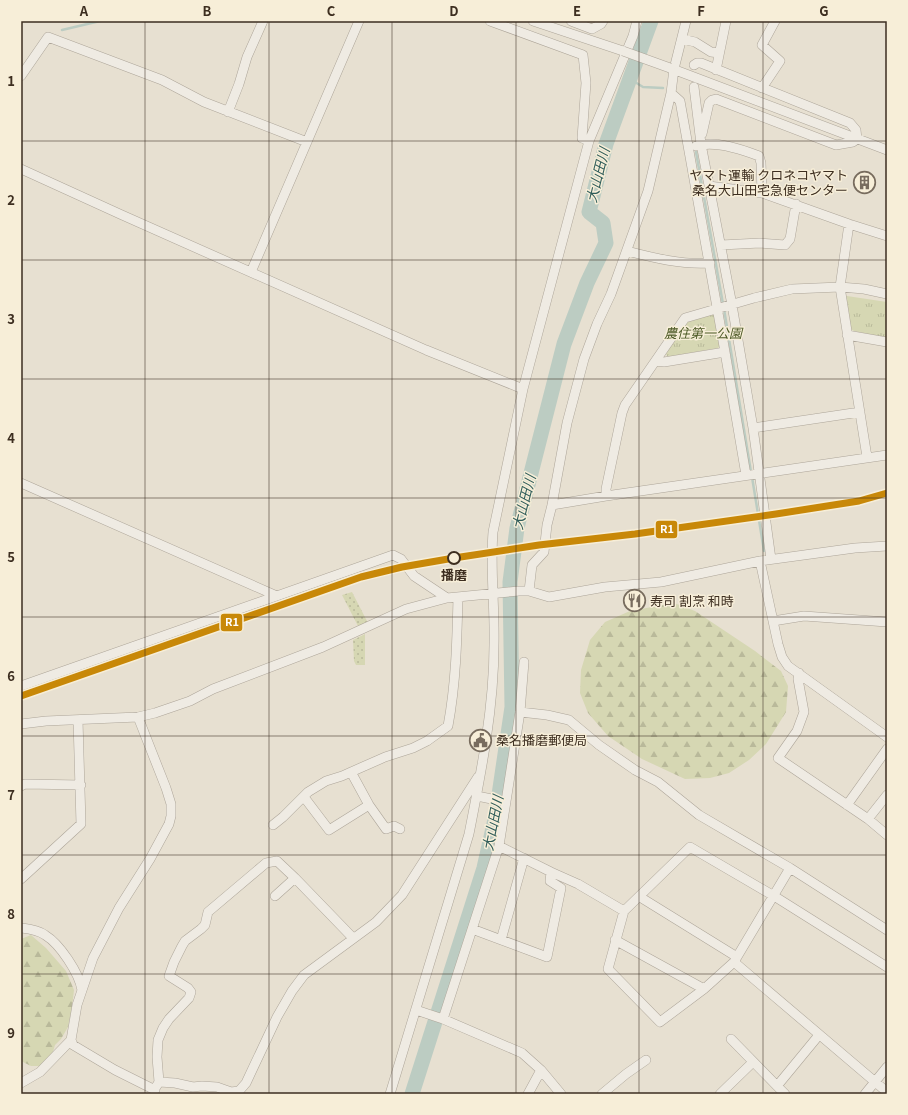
<svg xmlns="http://www.w3.org/2000/svg" width="908" height="1115" font-family="Georgia,'Noto Sans JP',serif">
  <style>
    .grass { fill: url(#grass-dots) }
    .forest { fill: url(#forest-firs) }
    .park { fill: url(#park-tufts) }
    .lines { fill: none; stroke-linecap: round; stroke-linejoin: round }
    .stream { stroke: #bcccc2; stroke-width: 2.5 }
    .river { stroke: #bcccc2; stroke-width: 15 }
    .minor-casing { stroke: #ada599; stroke-width: 10 }
    .minor { stroke: #efebe3; stroke-width: 9 }
    .minor-bridge-casing { stroke: #ada599; stroke-width: 10; stroke-linecap: butt }
    .minor-bridge { stroke: #efebe3; stroke-width: 9 }
    .rail-1-casing { stroke: #f7eed8; stroke-width: 10 }
    .rail-1 { stroke: #c88808; stroke-width: 7 }
    .grid { fill: none; stroke: #3d2e20; stroke-width: 1; stroke-opacity: 0.55 }
    .stop-dot { fill: #f7eed8; stroke: #3d2e20; stroke-width: 2 }
    .labels { text-anchor: middle; stroke-width: 3; stroke-linejoin: round; paint-order: stroke }
    .poi-label { font-size: 13px; fill: #3d2e20; stroke: #f7eed8; text-anchor: start }
    .park-label { font-size: 13px; font-style: italic; fill: #4d5a26; stroke: #f7eed8 }
    .stop-label { font-size: 13px; font-weight: bold; fill: #3d2e20; stroke: #f7eed8 }
    .water-label { font-size: 14px; font-style: italic; fill: #2f5d5a; stroke: #f7eed8 }
    .line-badge { stroke: #f7eed8; stroke-width: 1.5 }
    .badge-label { font-size: 11px; text-anchor: middle; font-weight: bold; fill: #fff }
    .neatline { fill: none; stroke: #3d2e20; stroke-width: 1.5 }
    .grid-label { font-size: 13px; text-anchor: middle; font-weight: bold; fill: #3d2e20 }
  </style>
  <defs>
    <pattern id="grass-dots" width="8" height="8" patternUnits="userSpaceOnUse"><rect width="8" height="8" fill="#d6d7b3"/><path d="M2 2h.1M6 6h.1" fill="none" stroke="#b9b99a" stroke-width="1.8" stroke-linecap="round"/></pattern>
    <pattern id="forest-firs" width="22" height="20" patternUnits="userSpaceOnUse"><rect width="22" height="20" fill="#d6d7b3"/><path d="M5 1l3.5 6h-7zM16 11l3.5 6h-7z" fill="#b9b99a"/></pattern>
    <pattern id="park-tufts" width="24" height="20" patternUnits="userSpaceOnUse"><rect width="24" height="20" fill="#d6d7b3"/><path d="M3 7l-1-3M5 7V3M7 7l1-3M15 17l-1-3M17 17v-4M19 17l1-3" fill="none" stroke="#b9b99a"/></pattern>
  </defs>
  <rect width="100%" height="100%" fill="#e7e0d1"/>
  <!-- grass -->
  <path class="grass" d="M352,592L368,623L358,626L342,595Z
    M365,634V665H356L354,661L353,640Z"/>
  <!-- forest -->
  <path class="forest" d="M674,603L695,611L755,651L781,671L788,686L786,712L766,744L749,760L729,773L710,778L685,779L642,759L608,736L588,713L580,693L581,670L590,640L605,622L630,611Z
    M31,935L46,948L66,971L74,990L72,1008L68,1027L61,1039L55,1045L52,1055L41,1066H31L21,1061V939Z"/>
  <!-- park -->
  <path class="park" d="M847,296L887,302V338L854,331L850,329L844,297Z
    M712,313L717,317L723,343L718,348L668,357L666,354L686,321Z"/>
  <g class="lines">
    <!-- stream -->
    <path class="stream" d="M62,30L100,21
      M630,79L643,87L663,88
      M696,152L723,304
      M724,309L751,472
      M752,477L764,551"/>
    <!-- river -->
    <path class="river" d="M412,1094L484,868L496,815L512,707L510,582L517,528L564,344L587,283L606,243L603,223L589,212L606,144L651,21"/>
    <defs>
      <path id="minor" d="M490,21L583,55L586,83L582,138L589,141
        M533,21L623,51
        M571,21L592,29L601,24L603,21
        M682,39L695,42L711,52L719,53
        M694,65L697,63H701L850,123L856,130L857,139L853,142L836,145L716,99L712,100L709,103L702,134
        M670,68L887,150
        M716,70L726,21
        M21,76L48,37L162,80L204,102L307,142
        M694,87L701,144L732,305L753,428L771,559
        M762,88L780,61L762,45L775,21
        M671,93L680,101L725,352L746,475
        M228,112L239,84L247,57L263,21
        M696,146C715,140 741,149 759,156L761,163L762,193
        M21,169L122,215L426,350L523,389
        M709,186L762,193L849,224L887,236
        M849,224L840,287L867,457
        M721,245L760,243L785,245L790,239L796,204
        M627,251C654,258 682,265 710,263
        M251,272L359,21
        M847,335L887,342
        M656,361L664,362L725,352
        M753,428L860,412
        M21,483L277,596
        M606,496V489L622,413L625,405L685,318L754,298L792,289L840,287L864,289L887,294
        M552,505L606,496L887,455
        M760,561L778,644L782,657L788,666L887,737
        M529,591L532,565L544,552L547,525L552,505L567,423L584,359L597,324L611,294L648,191L671,93L674,69L686,21
        M773,621L804,616L887,622
        M799,673L798,679L804,712L797,731L778,758L868,819L887,835
        M21,686L393,555L401,559L414,576L447,598
        M520,712L547,715L569,720L599,745L635,770L658,782L699,815L790,868L887,930
        M138,717L166,788L171,804V816L169,824L150,859L119,908L93,958L77,1005L71,1040L73,1045L115,1070L155,1090
        M21,724L46,721L138,717L155,713L190,701L213,689L323,647L406,609L447,598L519,591H529L549,597L605,587L661,582L760,561L855,548L887,546
        M351,772L369,805L386,829L394,826L400,829
        M21,786L25,784L81,785
        M477,796L506,802
        M304,797L329,830L369,805
        M847,805L887,749
        M868,819L887,795
        M273,825L283,817L308,792L326,781L342,776L385,757L413,748L427,741L448,726C456,683 457,640 458,597
        M499,846L551,872L578,884L624,911L690,847L774,896L887,967
        M21,879L81,824L78,720
        M275,896L295,878L353,938
        M640,897L737,957
        M624,911L608,969L660,1022L704,989L734,962L790,868
        M21,928C29,929 38,930 45,935C60,944 79,973 82,990
        M472,929L547,957L561,888L550,881L551,872
        M501,940L524,858
        M615,940L704,989
        M734,962L887,1092
        M416,1010L443,1019L499,846L520,712L524,662
        M443,1019L522,1053L541,1070L561,1094
        M731,1039L777,1086
        M159,1082L175,1083L193,1087L202,1086L217,1087L231,1092L239,1091L246,1083L277,1017L292,991L304,975L376,922L402,895L478,777
        M21,1083L40,1072L71,1040
        M156,1087L159,1082L157,1057L158,1040L163,1028L169,1019L189,998L191,992L188,988L169,976L174,962L182,946L185,941L201,929L205,925L208,912L266,863L277,861L295,878
        M390,1094L469,834C481,773 494,708 494,645C495,607 490,569 493,532L523,389L589,141L633,36L637,21
        M528,1094L541,1070
        M602,1094L626,1074L646,1060
        M720,1094L753,1062
        M785,1094L777,1086L819,1035
        M865,1094L887,1067"/>
    </defs>
    <!-- minor casing -->
    <use href="#minor" class="minor-casing"/>
    <!-- minor -->
    <use href="#minor" class="minor"/>
    <defs>
      <path id="minor-bridge" d="M623,51L670,68"/>
    </defs>
    <!-- minor-bridge casing -->
    <use href="#minor-bridge" class="minor-bridge-casing"/>
    <!-- minor-bridge -->
    <use href="#minor-bridge" class="minor-bridge"/>
    <defs>
      <path id="rail-1" d="M21,696L361,577L402,567L454,558L539,545L635,534L776,514L859,501L887,493"/>
    </defs>
    <!-- rail-1 casing -->
    <use href="#rail-1" class="rail-1-casing"/>
    <!-- rail-1 -->
    <use href="#rail-1" class="rail-1"/>
  </g>
  <!-- grid -->
  <path class="grid" d="M145,21V1094M269,21V1094M392,21V1094M516,21V1094M639,21V1094M763,21V1094M21,141H887M21,260H887M21,379H887M21,498H887M21,617H887M21,736H887M21,855H887M21,974H887"/>
  <!-- icons -->
  <defs>
    <symbol id="building-ring" viewBox="-11 -11 22 22"><circle r="9.5" fill="#f7eed8" stroke="#786c5e" stroke-width="1.5"/><path d="M-4-6H4V6H1V3H-1V6H-4ZM-2.5-4.3h1.7v1.8h-1.7ZM.8-4.3h1.7v1.8H.8ZM-2.5-1h1.7V.8h-1.7ZM.8-1h1.7V.8H.8Z" fill="#786c5e"/></symbol>
    <symbol id="restaurant-ring" viewBox="-11 -11 22 22"><circle r="9.5" fill="#f7eed8" stroke="#786c5e" stroke-width="1.5"/><path d="M-5-6h1v4h1v-4h1v4h1v-4h1v5L-1.5 .5V6h-2V.5L-5-1ZM5-6V6H3V1.5H1.5Q1.5-4 5-6Z" fill="#786c5e"/></symbol>
    <symbol id="civic-ring" viewBox="-11 -11 22 22"><circle r="9.5" fill="#f7eed8" stroke="#786c5e" stroke-width="1.5"/><path d="M-.6-6.5H3V-4.5H.6V-3L4-1V1h2V6H-6V1h2V-1L-.6-3ZM-1.2 2.5V6h2.4V2.5Z" fill="#786c5e"/></symbol>
  </defs>
  <g fill-rule="evenodd">
    <use href="#building-ring" x="852" y="170" width="25" height="25"/>
    <use href="#restaurant-ring" x="622" y="588" width="25" height="25"/>
    <use href="#civic-ring" x="468" y="728" width="25" height="25"/>
  </g>
  <!-- markers -->
  <circle class="stop-dot" cx="454" cy="558" r="6"/>
  <g class="labels">
    <!-- poi labels -->
    <g class="poi-label">
      <text x="848" y="180" text-anchor="end">ヤマト運輸 クロネコヤマト<tspan x="848" dy="15">桑名大山田宅急便センター</tspan></text>
      <text x="650" y="606">寿司 割烹 和時</text>
      <text x="496" y="745">桑名播磨郵便局</text>
    </g>
    <!-- park labels -->
    <g class="park-label">
      <text x="703" y="338">農住第一公園</text>
    </g>
    <!-- stop labels -->
    <g class="stop-label">
      <text x="454" y="580">播磨</text>
    </g>
    <!-- water labels -->
    <g class="water-label">
      <text transform="translate(598 175) rotate(-76)" y="5">大山田川</text>
      <text transform="translate(524 502) rotate(-76)" y="5">大山田川</text>
      <text transform="translate(493 823) rotate(-79)" y="5">大山田川</text>
    </g>
  </g>
  <g class="line-badge">
    <rect x="655" y="520" width="23" height="19" rx="4" fill="#c88808"/>
    <rect x="220" y="613" width="23" height="19" rx="4" fill="#c88808"/>
  </g>
  <g class="badge-label">
    <text x="667" y="533">R1</text>
    <text x="232" y="626">R1</text>
  </g>
  <!-- border -->
  <rect width="908" height="1115" fill="none" stroke="#f7eed8" stroke-width="44"/>
  <rect x="22" y="22" width="864" height="1071" class="neatline"/>
  <g class="grid-label">
    <text x="84" y="16">A</text>
    <text x="207" y="16">B</text>
    <text x="331" y="16">C</text>
    <text x="454" y="16">D</text>
    <text x="577" y="16">E</text>
    <text x="701" y="16">F</text>
    <text x="824" y="16">G</text>
    <text x="11" y="86">1</text>
    <text x="11" y="205">2</text>
    <text x="11" y="324">3</text>
    <text x="11" y="443">4</text>
    <text x="11" y="562">5</text>
    <text x="11" y="681">6</text>
    <text x="11" y="800">7</text>
    <text x="11" y="919">8</text>
    <text x="11" y="1038">9</text>
  </g>
</svg>
